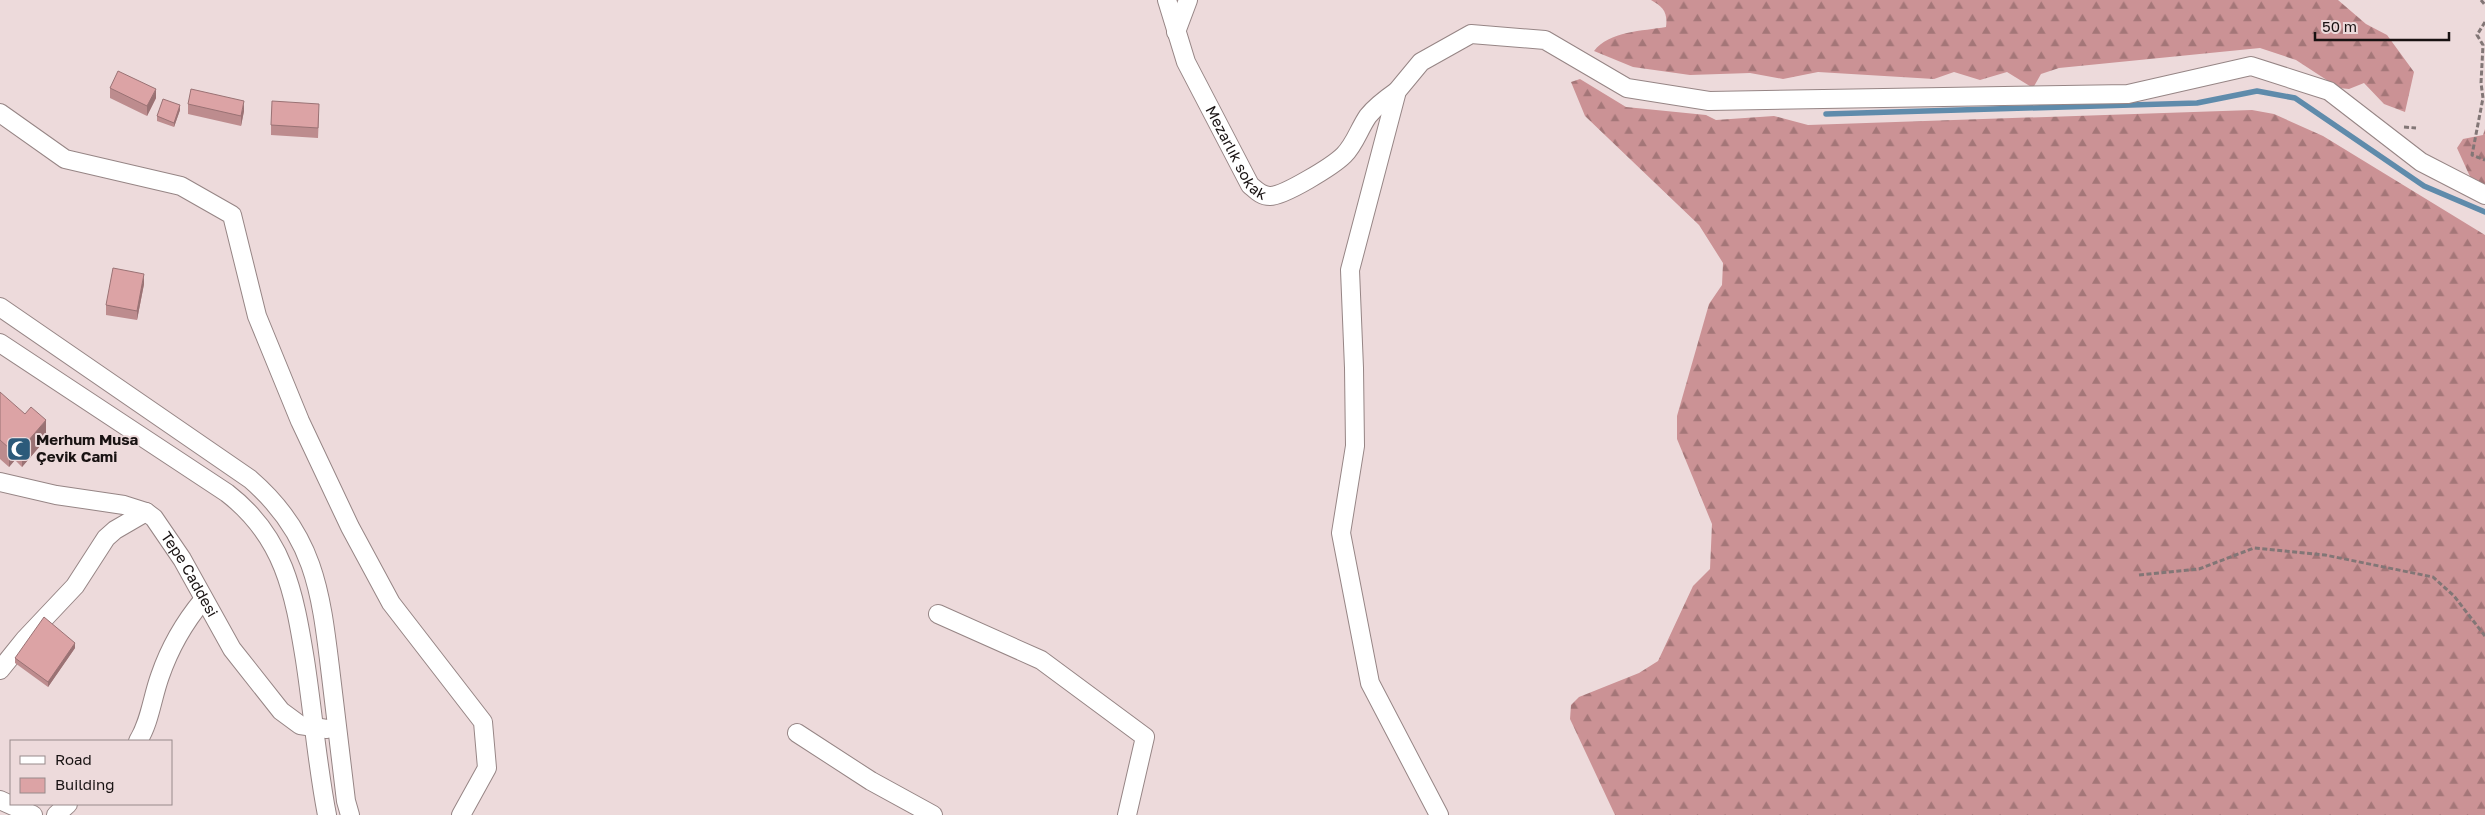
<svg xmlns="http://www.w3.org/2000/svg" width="2485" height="815" font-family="'Golos Text',sans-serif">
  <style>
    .forest { fill: url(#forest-firs) }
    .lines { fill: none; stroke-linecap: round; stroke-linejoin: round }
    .stream { stroke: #5f8bab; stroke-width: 5.5 }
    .minor-casing { stroke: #968585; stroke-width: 20 }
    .path { stroke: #827676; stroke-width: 3; stroke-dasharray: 5 2.5; stroke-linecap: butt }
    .minor { stroke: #fff; stroke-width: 18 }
    .wall { fill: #bd8c8e }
    .shaded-wall { fill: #9a7274 }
    .building { fill: #dca3a5; stroke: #9a7274 }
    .labels { text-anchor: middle; stroke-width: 4; stroke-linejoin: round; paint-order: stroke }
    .street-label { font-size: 15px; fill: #181212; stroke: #eddadb }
    .poi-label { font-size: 15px; font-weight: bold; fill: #181212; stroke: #eddadb; text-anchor: start }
  </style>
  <defs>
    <pattern id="forest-firs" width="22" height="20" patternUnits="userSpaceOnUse" patternTransform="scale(1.25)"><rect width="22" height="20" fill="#cb9295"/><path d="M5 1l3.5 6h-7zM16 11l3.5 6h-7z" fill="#a47678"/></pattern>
  </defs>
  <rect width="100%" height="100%" fill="#eddadb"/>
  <!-- forest -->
  <path class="forest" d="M1651,0H2338L2366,24L2387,35L2414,72L2405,112L2384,104L2364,83L2349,89L2339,88L2296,60L2260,48L2059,68L2041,74L2033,88L2007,72L1980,80L1954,72L1934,79L1818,72L1783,79L1750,73L1690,75L1633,67L1594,51C1609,31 1643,31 1666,27C1668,12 1663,7 1651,0Z
    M1580,79L1626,107L1706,115L1716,120L1774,116L1808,125L2252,110L2274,114L2323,136L2485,235V815H1615L1570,719L1571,705L1579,697L1639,673L1658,661L1693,586L1710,569L1712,524L1677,439V416L1709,304L1722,285L1723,263L1699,225L1585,116L1571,82Z
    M2485,129V186L2472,181L2457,148L2463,139L2483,135Z"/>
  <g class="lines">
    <!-- stream -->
    <path class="stream" d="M1826,114L2197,103L2257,91L2295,98L2424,186L2485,212"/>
    <defs>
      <g id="minor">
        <path id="s1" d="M1167,0L1186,62L1250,185C1256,190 1261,196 1270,196C1284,196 1333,166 1344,155C1355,144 1359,129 1368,116C1376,106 1387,98 1397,91"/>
        <path d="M1176,32L1188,0"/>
        <path d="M0,113L65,159L181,186L232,215L257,316L300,421L350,527L391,603L483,722L487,768L461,815"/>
        <path d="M0,307L250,479C316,536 321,594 331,676C336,718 341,759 346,801L350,815"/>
        <path d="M0,343L227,493C284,537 294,592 305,660C313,712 317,764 327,815"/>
        <path id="s2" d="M0,482L56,495L124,505L146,512L154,518L182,559L232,649L281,711L300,725L327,729"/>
        <path d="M938,614L1041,660L1145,737L1127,815"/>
        <path d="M0,670L25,639L75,586L106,538L115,530L146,512"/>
        <path d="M797,733L871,781L933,815"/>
        <path d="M138,741C150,722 152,698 160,676C170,647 183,624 203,600"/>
        <path d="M0,800L33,815"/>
        <path d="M56,815L68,804"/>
        <path d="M1439,815L1370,683L1341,533L1355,446L1354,368L1350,270L1397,91L1421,62L1471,34L1545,40L1627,88L1709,101L2128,94L2251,66L2329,91L2421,162L2485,195"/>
      </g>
    </defs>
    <!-- minor casing -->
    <use href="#minor" class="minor-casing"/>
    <!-- path -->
    <path class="path" d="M2481,0L2485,5
      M2485,22L2477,35L2483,45L2481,83L2483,98L2472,155L2485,160
      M2404,127L2416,128
      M2139,575L2199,569L2254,548L2325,555L2433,577L2454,596L2485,636"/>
    <!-- minor -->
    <use href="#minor" class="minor"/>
  </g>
  <!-- wall -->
  <path class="wall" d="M110,88L156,98L147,116L110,98Z
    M188,104L244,111L241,126L188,114Z
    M180,110L174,127L157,121V116Z
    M319,114L318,138L271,135V125Z
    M144,284L137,320L106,315V305Z
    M0,392L46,439L22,467L15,460L9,467L0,459Z
    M75,648L48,687L15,663V658Z"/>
  <!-- shaded-wall -->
  <path class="shaded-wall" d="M156,89V98L147,116V106Z
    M244,101V111L241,126V116Z
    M180,105V110L174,127V123Z
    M144,274V284L137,320V311Z
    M46,420V439L22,467V448Z
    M15,442V460L9,467V448Z
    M75,643V648L48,687V682Z"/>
  <!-- building -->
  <path class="building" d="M118,71L156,89L147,106L110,88Z
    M191,89L244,101L241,116L188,104Z
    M163,99L180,105L174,123L157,116Z
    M272,101L319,104L318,128L271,125Z
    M113,268L144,274L137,311L106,305Z
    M0,392L25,414L31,407L46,420L22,448L15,442L9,448L0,440Z
    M44,617L75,643L48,682L15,658Z"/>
  <!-- icons -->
  <defs>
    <symbol id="mosque-square" viewBox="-11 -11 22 22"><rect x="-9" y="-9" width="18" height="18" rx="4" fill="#2c5a7a" stroke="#eddadb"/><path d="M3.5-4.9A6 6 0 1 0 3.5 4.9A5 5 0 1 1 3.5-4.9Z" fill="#fff"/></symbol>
  </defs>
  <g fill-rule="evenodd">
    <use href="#mosque-square" x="5" y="435" width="28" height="28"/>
  </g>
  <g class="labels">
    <!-- street labels -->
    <g class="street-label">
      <text dy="5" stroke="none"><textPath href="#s1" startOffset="169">Mezarlık sokak</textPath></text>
      <text dy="5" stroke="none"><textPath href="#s2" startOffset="226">Tepe Caddesi</textPath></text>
    </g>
    <!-- poi labels -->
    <g class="poi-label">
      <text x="36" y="445">Merhum Musa<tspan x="36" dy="17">Çevik Cami</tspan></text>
    </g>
  </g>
  <!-- legend -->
  <rect x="10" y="740" width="162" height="65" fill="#eddadb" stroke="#988a8b"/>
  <rect x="20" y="756" width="25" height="8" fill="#ffffff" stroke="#988a8b"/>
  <text x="55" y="765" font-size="15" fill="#181212">Road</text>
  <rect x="20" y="778" width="25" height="15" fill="#dca3a5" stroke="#988a8b"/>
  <text x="55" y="790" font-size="15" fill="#181212">Building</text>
  <!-- scale -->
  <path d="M2315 32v8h134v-8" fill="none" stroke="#181212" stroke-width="2.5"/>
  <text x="2322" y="32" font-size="15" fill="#181212" stroke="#eddadb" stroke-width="4" paint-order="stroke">50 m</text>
</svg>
